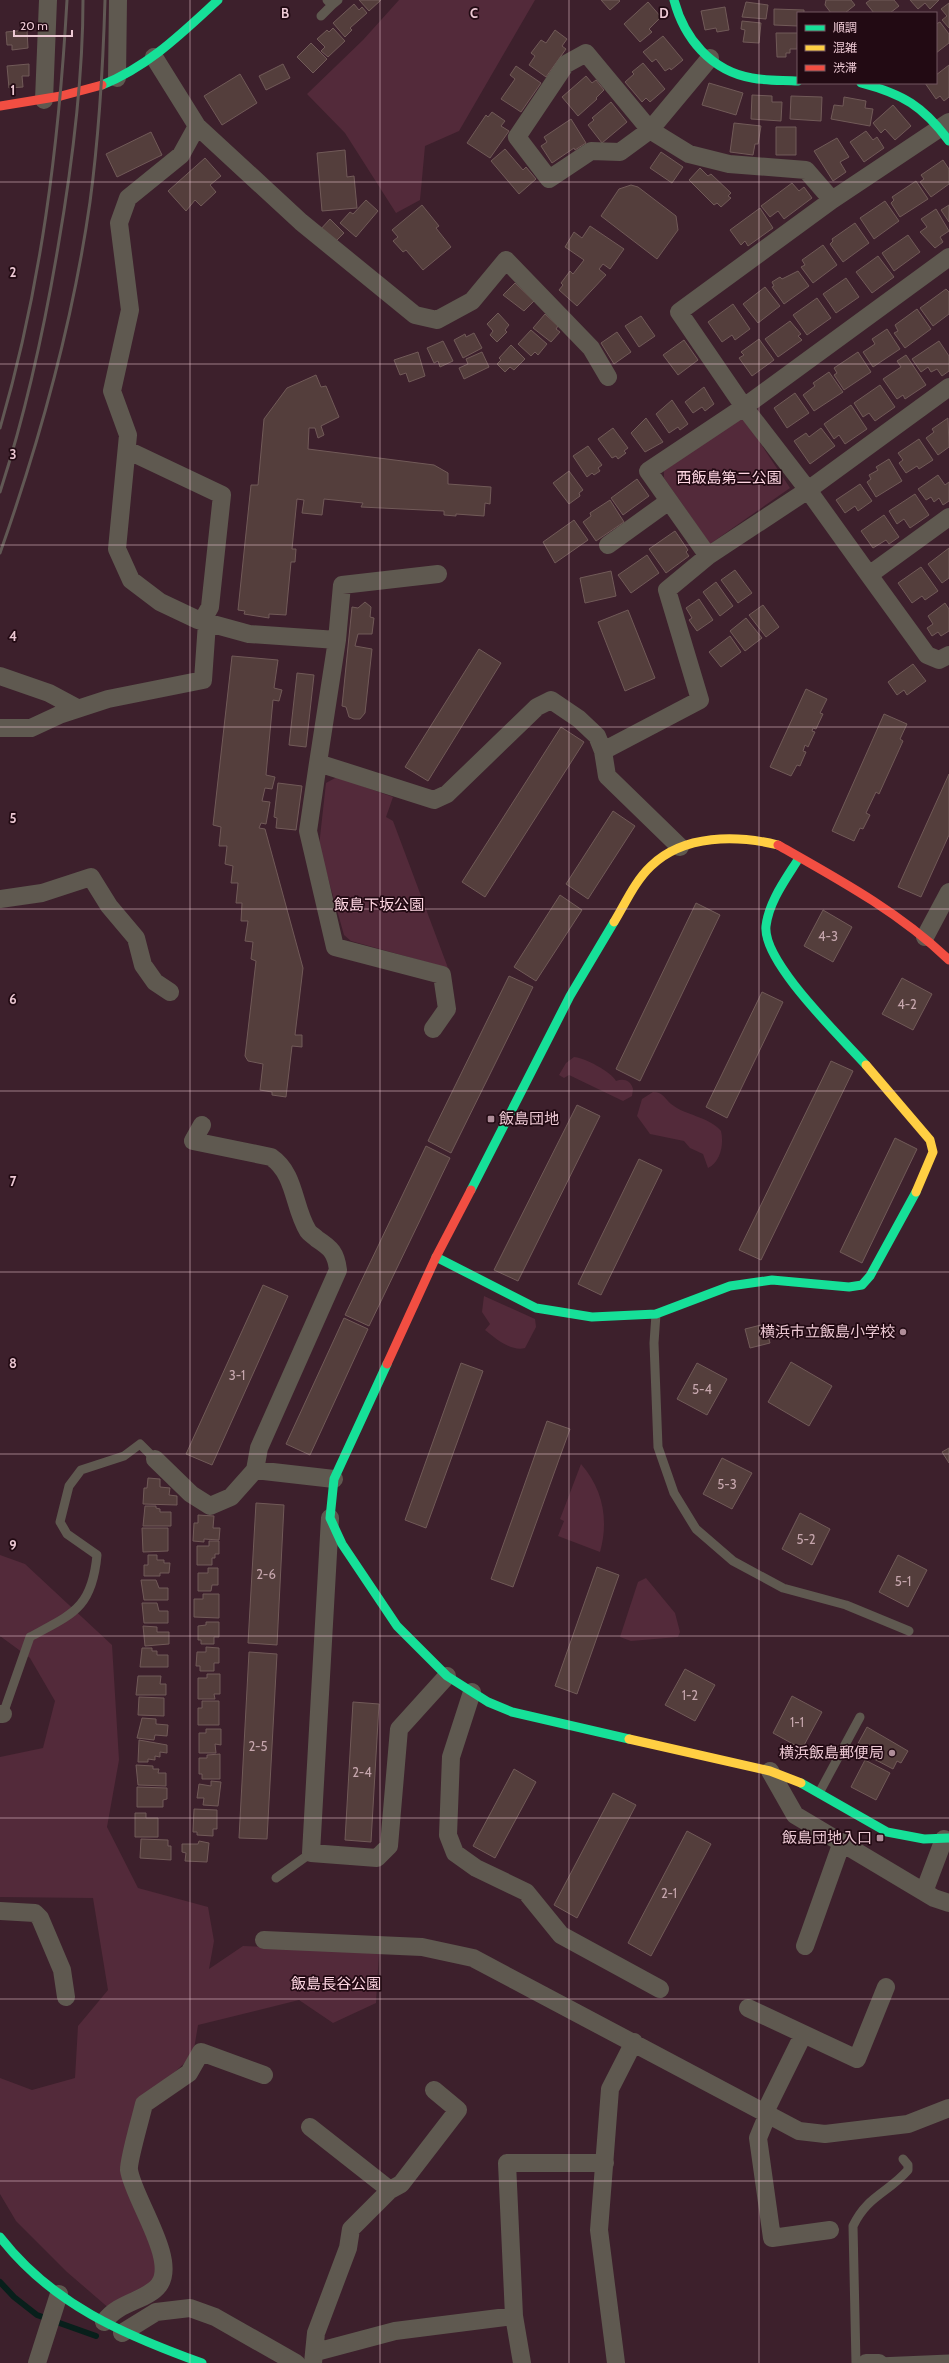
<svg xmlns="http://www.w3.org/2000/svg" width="949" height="2363" font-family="Cabin,'Noto Sans JP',sans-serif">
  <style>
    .green { fill: #532a3a }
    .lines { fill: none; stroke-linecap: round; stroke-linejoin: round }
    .stream { stroke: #081f1b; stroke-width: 6 }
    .building { fill: #543e3c; stroke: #715a58 }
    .lane { stroke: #5f5950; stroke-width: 9 }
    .street { stroke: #5f5950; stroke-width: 18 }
    .fast { stroke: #16e098; stroke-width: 9 }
    .slow { stroke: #ffcf43; stroke-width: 9 }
    .jam { stroke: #f24e42; stroke-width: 9 }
    .rail { stroke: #615854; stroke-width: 3 }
    .grid { fill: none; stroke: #ecc8d3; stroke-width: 1; stroke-opacity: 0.55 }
    .poi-dot { fill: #af8d99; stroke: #220a13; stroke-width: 1.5 }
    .labels { text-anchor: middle; stroke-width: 3.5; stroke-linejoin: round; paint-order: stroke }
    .number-label { font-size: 13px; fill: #c6a6ad }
    .park-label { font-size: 15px; fill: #fed6e2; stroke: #220a13 }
    .poi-label { font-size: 15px; fill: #ecc8d3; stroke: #220a13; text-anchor: end }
    .grid-label { font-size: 13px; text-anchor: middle; font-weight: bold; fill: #ecc8d3; stroke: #220a13; stroke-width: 3.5; stroke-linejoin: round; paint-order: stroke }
  </style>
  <rect width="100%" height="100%" fill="#3d202c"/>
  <!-- green -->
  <path class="green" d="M399,0H535L459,131L425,146L420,200L396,213L345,133L307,94L363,40Z
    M737,419L745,420L790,488L710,544L664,478V470Z
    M337,777L393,797L386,817L393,821L448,968L351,941L344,935L319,846L326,783Z
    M574,1057C583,1057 612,1072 616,1081C623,1078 631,1080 633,1089L632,1096L623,1101L569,1075L564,1078L559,1075L566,1063Z
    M653,1092C663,1092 664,1098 671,1104C686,1116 708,1116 721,1131C724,1143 721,1162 708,1168L703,1154L690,1148L684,1141L650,1134L637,1116L642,1099Z
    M484,1296L535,1319L536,1327L525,1348C511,1352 495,1338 485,1330L490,1324L482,1312Z
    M581,1464C603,1489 609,1520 600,1552L558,1536L564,1521L560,1519Z
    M0,1555L25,1564L112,1645L119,1760L107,1827L138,1888L208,1907L214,1941L209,1969L243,1946L379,1952L376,2003L333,2023L299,2000L198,2025L193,2055L142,2103L127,2169L168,2278L118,2316L67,2272L16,2221L0,2194V2078L32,2090L75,2078L78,2026L108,1990L93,1898L0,1897V1757L43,1748L55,1701L30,1658L0,1636Z
    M646,1578L675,1613L680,1632L678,1637L631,1641L620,1637L638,1582Z"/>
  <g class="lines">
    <!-- stream -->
    <path class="stream" d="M0,2282L14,2297L37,2315L96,2336"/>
  </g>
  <!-- building -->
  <path class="building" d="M359,0H381L369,11Z
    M601,0H619L620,1L610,10Z
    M826,0H851L855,5L845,13H831L825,5Z
    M870,0H894L899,6L890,13H874L866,3Z
    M910,0H939L930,9L925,3L918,9Z
    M648,2L661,17L649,29L652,32L640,42L624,24Z
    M746,2L768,5L766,19L742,17Z
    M949,3V28L942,20L947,16L941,9Z
    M354,4L359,10L362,7L367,13L350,28L352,30L345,37L333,23Z
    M725,7L729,30L717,32L716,28L705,30L701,11Z
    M774,9L804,10V13H798V26L774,25Z
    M742,21L761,23L759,43L743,42L745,30L741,29Z
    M940,22L949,34V43L936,53V24Z
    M333,28L345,41L328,57L321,51L325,47L317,39L327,30L329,32Z
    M27,30L28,48L12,50V45H7L6,32Z
    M555,30L567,39L562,46L566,49L546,77L529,65L535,56L531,53L541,40L546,43Z
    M776,33H798L797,49H790V53H786V57H777Z
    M663,36L683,60L671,70L670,68L665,71L656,59L652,62L643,52Z
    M311,43L327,59L313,73L297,57Z
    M643,63L665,89L650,102L646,98L642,102L625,82L634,74L632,72Z
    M29,64V76H22L23,87L9,88L7,66Z
    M283,64L290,78L266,90L259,76Z
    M949,65V97L944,101L940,96L936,99L925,83H936V75Z
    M516,66L541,83L521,112L501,99L515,79L510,75Z
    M240,74L257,103L222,125L204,96Z
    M586,76L592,83L596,80L604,90L596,98L597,99L578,116L562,97Z
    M709,83L743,93L736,115L702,105Z
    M752,95L772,96V102H782L781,121L751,119Z
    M791,96L822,97L821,121L790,119Z
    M844,97L866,101L865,108L873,109L870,126L831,119L834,105L843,106Z
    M611,102L627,122L602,143L588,125L594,120L592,118Z
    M893,105L911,126L895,140L885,129L881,133L873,123Z
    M492,112L505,121L501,126L509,131L490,158L467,143L486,115L488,117Z
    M571,119L586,143L575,150L574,148L552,163L541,146L547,142L544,137Z
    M734,123L761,126L758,144H755L753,155L730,152Z
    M776,127H796V155H776Z
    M866,131L873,140L877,137L884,148L864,162L850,142Z
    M151,132L162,155L117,177L106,154Z
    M837,138L849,157L840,162L846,172L833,181L814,151Z
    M505,149L523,170L526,167L536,179L519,194L491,161Z
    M345,150L347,177L354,176L357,208L322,211L317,153Z
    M661,152L683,167L672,183L650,168Z
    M205,158L221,176L210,185L216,192L201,206L195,200L186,211L168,191Z
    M943,160L949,169V184L931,197L920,182L924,179L921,175Z
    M700,168L708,176L711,174L731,193L728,196L731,198L721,207L717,203L714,205L689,180Z
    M916,181L928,199L900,217L891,203L894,200L892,197Z
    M792,183L799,191L804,187L812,198L784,219L778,211L770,217L761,206Z
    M631,185L638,187L676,216L678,230L657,259L601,216L619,189Z
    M366,200L378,211L356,237L340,223L350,212L353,214Z
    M885,201L899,221L874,239L860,218Z
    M422,205L439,226L436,228L451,247L423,270L406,250L403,252L393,241L398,237L392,230Z
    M949,205V222L941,210Z
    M760,208L773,228L748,246L745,241L741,245L730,230Z
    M936,209L949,231L940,237L943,242L935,248L920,232L927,227L921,219Z
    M330,219L344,233L333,244L319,231Z
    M855,223L869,243L843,262L830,244L833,241L832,239Z
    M590,226L624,249L610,269L603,264L599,269L606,275L577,306L559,290L563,285L561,283L570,271L573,274L584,260L565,247L574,232L582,238Z
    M908,235L920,252L894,271L882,253Z
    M823,245L837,265L813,283L801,267L805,265L802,260Z
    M878,256L894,277L872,293L856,272Z
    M798,271L809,286L784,304L772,287L774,286L772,282L780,277L782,279Z
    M846,278L859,297L836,313L823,294Z
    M515,283L534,301L524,311L503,295Z
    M765,287L780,306L758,323L743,304Z
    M946,289L949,292V314L933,326L920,308Z
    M817,298L831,318L807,335L793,315Z
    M733,304L750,329L735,340L732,335L722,342L708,322Z
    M917,309L931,329L905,348L894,333L898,331L895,325Z
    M498,313L509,325L505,330L507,332L497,342L490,335L493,331L487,324Z
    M545,314L558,326L556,329L560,332L551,342L533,328Z
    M641,316L655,336L639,347L625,326Z
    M790,321L801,334L798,336L802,340L778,357L765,339Z
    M887,329L900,349L873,367L863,352L875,344L872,339Z
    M531,330L547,344L538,355L535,352L531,356L518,344Z
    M617,332L631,352L614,364L601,343Z
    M474,333L482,348L463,358L454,340L465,334L466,337Z
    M759,339L774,360L752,376L739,358L744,355L741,352Z
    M684,340L698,360L678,375L663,355Z
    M443,341L453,361L440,367L438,361L434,363L427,348Z
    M939,341L949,356V371L942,376L937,369L931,372L928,367L921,372L912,359Z
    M511,345L525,359L514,370L510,367L505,372L497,364L501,360L499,358Z
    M418,352L425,376L409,382L406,373L400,375L394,360Z
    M482,352L489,367L464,379L459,368L468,364L466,359Z
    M858,352L871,372L844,390L834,375L837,373L834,368Z
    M906,355L926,385L905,399L903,395L897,399L883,379L901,367L897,361Z
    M829,372L843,392L814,411L803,395L815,386L813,383Z
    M316,375L321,387L326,386L339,417L321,426L324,435L318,438L315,428H309L308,449L434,465L448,473V484L491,487L490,504L485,503L484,516L456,514V516L444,515V511L361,507L363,503L324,499L322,515L302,513L304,500L297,499L292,549H296L295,562H291L286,615L269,614V618L244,614L245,611L238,610L251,485H258L264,419L287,388Z
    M880,385L895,407L875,421L869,413L863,417L854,403Z
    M704,387L714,404L705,411L702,407L693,413L685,402Z
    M795,393L809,413L787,428L774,408Z
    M672,400L688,424L680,430L678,427L669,433L656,414Z
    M851,405L867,429L845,444L839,435L834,439L824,424Z
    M646,418L663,442L645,452L631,433Z
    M948,418L949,447L938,455L926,438L934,432L932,429Z
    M613,428L628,448L624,451L626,453L618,459L616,456L612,458L598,439Z
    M821,428L835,446L810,464L794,441L806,433L809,437Z
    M919,439L933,460L919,469L917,466L906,473L899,463L903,460L898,453Z
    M588,446L602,465L598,468L600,471L594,475L592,473L587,477L573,456Z
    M889,459L902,481L876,497L867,482L871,479L869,475L878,470L876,467Z
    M569,471L583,490L579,493L580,496L569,504L553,483Z
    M938,475L945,485L949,482V501L943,505L939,498L934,502L931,497L926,500L918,489Z
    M637,479L649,496L623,515L611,498Z
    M860,484L872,501L858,511L855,506L845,513L836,500Z
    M915,494L929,515L910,528L904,519L897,524L889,511Z
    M610,500L624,522L596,541L583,522L591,516L590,513Z
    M884,515L899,537L889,544L886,540L873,548L861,531Z
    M574,520L588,540L555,563L543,542Z
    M675,531L688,550L686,552L689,556L666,573L649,549Z
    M949,548V578L942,583L928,564Z
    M647,555L659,573L631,593L618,575Z
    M921,567L938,591L925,600L922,596L912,603L898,583Z
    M735,570L752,593L738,603L721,580Z
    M611,571L616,596L585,603L580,578Z
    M716,582L733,606L720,616L703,592Z
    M699,599L713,620L697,631L689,620L692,618L686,608Z
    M365,602L371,607L370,617L374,618L372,634H358L355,646L372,649L365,713L360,719H354L349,717L346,707L342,706L352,607L358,608Z
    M945,603L949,609V631L941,636L938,632L932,636L927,628L933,624L928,616Z
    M763,605L779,627L766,637L749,615Z
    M628,610L655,678L625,691L598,622Z
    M746,618L762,638L745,651L730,631Z
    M730,636L741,652L721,667L709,652Z
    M479,649L501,663L428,781L405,767Z
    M232,656L278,660L274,688L282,690L279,701L273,700L266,775L275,777L272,789L265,788L262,801L270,802L266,824L261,823L259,828L265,829L303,968L295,1035H302V1047L292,1046L286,1097L272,1095V1092L260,1090L263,1064L248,1061L245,1056L256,961L251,959L253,942L245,941L248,921H241L242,903H236L238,883H231L233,866L225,864L227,846H219L221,827L213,825Z
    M913,664L926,681L907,695L904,690L897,695L888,682Z
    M297,673L314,675L306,747L289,745Z
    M806,689L827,699L820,713L823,714L816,729L813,728L812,731L815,732L808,747L805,745L803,751L806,752L800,766L797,765L791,776L770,767Z
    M884,714L907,724L900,739L903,741L879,794L876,792L866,813L870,815L863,829L860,828L854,841L832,831Z
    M561,727L584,742L485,897L462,882Z
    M949,774V835L921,897L898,887Z
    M278,783L302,786L296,830L276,828L277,818L274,817Z
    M613,811L635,826L588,899L566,884Z
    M560,895L582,910L536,981L514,967Z
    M696,903L720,915L640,1081L616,1069Z
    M823,910L852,927L833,962L804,946Z
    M509,976L533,987L451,1153L428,1141Z
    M902,978L932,994L913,1030L882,1014Z
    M762,992L783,1002L727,1118L706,1107Z
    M831,1061L853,1071L761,1260L739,1250Z
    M577,1105L600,1116L518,1281L494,1270Z
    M895,1138L917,1149L862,1263L840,1252Z
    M426,1146L450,1158L369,1326L345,1315Z
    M639,1159L662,1170L601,1295L578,1284Z
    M263,1285L288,1296L212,1465L186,1454Z
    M344,1318L368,1329L310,1455L286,1444Z
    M765,1324L770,1343L750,1348L745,1329Z
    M791,1362L832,1386L809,1426L768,1402Z
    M461,1363L483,1371L426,1528L405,1520Z
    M697,1363L727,1379L707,1415L677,1399Z
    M547,1421L570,1429L513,1587L491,1579Z
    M949,1448V1463L942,1452Z
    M722,1458L752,1473L732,1509L703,1494Z
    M148,1478L160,1479V1487L170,1488L169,1495L177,1496V1505L143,1504L144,1488H147Z
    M256,1503L284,1505L277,1645L248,1643Z
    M145,1506H156V1508L160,1509V1512H171V1526H143Z
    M800,1513L830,1529L812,1565L782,1549Z
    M198,1515L214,1516L213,1528H220L219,1540L204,1539V1542L193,1541L194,1523H198Z
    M142,1528H168V1551L143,1552Z
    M209,1541H219V1554H215V1558H212V1565H197V1546H209Z
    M148,1555H157V1560H164V1563H170L169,1573H160V1576H144V1565H148Z
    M898,1555L927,1570L908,1607L879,1592Z
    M597,1567L619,1575L577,1694L555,1686Z
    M208,1568H218V1585H212L211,1591H198V1573H208Z
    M141,1580H156L159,1588H168V1600H144Z
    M203,1594H219V1618L194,1617V1599H203Z
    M142,1603H157L159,1611H168V1623H144Z
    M206,1622H219V1637H214V1644H201V1640H198V1626L206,1625Z
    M143,1626L157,1627V1632H169V1644L145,1646Z
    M206,1647L219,1648V1663H214V1671H200V1666H196L197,1652H206Z
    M142,1648H152V1651H157V1655H168V1667H140Z
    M249,1652L277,1654L267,1839L239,1838Z
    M685,1669L715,1685L695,1721L665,1705Z
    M207,1674H220V1694H214L215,1699H198V1678H207Z
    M138,1676H161L160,1684H166V1695H136Z
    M792,1696L822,1712L802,1749L773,1733Z
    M139,1697L164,1698V1716L138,1715Z
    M202,1701H219V1725H198V1708H202Z
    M353,1702L379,1704L371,1842L345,1840Z
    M142,1718L156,1719V1724L168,1725L167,1736L155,1735L154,1740L137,1738Z
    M867,1727L908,1751L901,1763L897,1761L893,1769L855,1749Z
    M206,1729H221V1745L215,1744L216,1753H199V1733H206Z
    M139,1740L167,1745V1753L160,1752V1757L155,1756V1760L148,1759V1762H138Z
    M220,1754V1779H202V1774H199V1758H207V1755Z
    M865,1760L890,1773L876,1800L851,1787Z
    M136,1765L153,1766V1769H159L158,1773H166V1786L138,1785Z
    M514,1769L536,1782L495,1858L473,1846Z
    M211,1781L221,1782L218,1806L203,1805L204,1798H197L199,1784L211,1786Z
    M137,1787L167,1788V1799L163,1800V1807H137Z
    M613,1793L636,1805L577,1918L554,1905Z
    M194,1809L217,1810V1829H213V1836L197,1835V1832H193Z
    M135,1813H146V1818H158V1837H135Z
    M687,1831L711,1844L651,1956L628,1943Z
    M141,1839L168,1840V1846H171V1860L140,1858Z
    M199,1841L209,1843L207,1862L185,1861L186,1853L182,1852V1844H198Z"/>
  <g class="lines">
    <!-- lane -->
    <path class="lane" d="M327,0L332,5L338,0
      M321,16L332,5
      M656,1314L654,1343L658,1447L674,1493L696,1529L733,1561L783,1588L846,1605L909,1631
      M3,1714L30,1637C72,1614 92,1609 97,1555L67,1534L60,1522L69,1486L81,1470L124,1456L140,1444L155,1459
      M819,1793L860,1717
      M276,1878L311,1853
      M878,2362L949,2359
      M856,2363L853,2226C867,2196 888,2193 908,2170V2165L903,2159"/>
    <!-- street -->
    <path class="street" d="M154,57L197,126L181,155L128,198L119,223L130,310L112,391L128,435L117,549L131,580L160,602L198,620L249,634L337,640
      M710,58L650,130L620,152L591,151L549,179L517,137L566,64L586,53L650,130L689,154L729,164L806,170L832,200
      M117,78L118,0
      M44,100L48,0
      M949,122L832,200L679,312L744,407L808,490L869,575L949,517
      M197,126L301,222L415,315L437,320L472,301L506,260L591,348L608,377
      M127,450L222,495L210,607L202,621
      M608,545L669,501
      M708,556L648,471L744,407L949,257
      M438,574L342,585L337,640L318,763L434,800L447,794L537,707L551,700L579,719L597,736L603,751L607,776L680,847
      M869,575L927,655L939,660L949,655
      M0,676L49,693L77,708
      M0,728H31L59,715L108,699L203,680L207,623
      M603,751L700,700L667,590L708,556L808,490L949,387
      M318,763L308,831L335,947L442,975L447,1009L433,1029
      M0,899L42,893L91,877L109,906L136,938L143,965L155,982L170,992
      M925,937L949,892
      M202,1125L193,1141L271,1157C296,1174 293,1207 308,1231C310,1234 314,1236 317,1239C331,1248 336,1253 338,1270L259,1448L255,1470
      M155,1459L191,1494L210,1506L231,1497L255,1470L334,1479
      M330,1518L311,1853L377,1858L389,1846L399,1729L447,1676
      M472,1692L451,1757L448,1835L455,1853L476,1868L526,1892L561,1935L660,1989
      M0,1714H3
      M770,1771L795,1815L934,1898L949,1903
      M924,1892L944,1839
      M0,1911L35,1913L40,1918L62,1970L66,1997
      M264,1940L422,1947L473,1958L799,2131L825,2134L908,2124L949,2108
      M805,1946L842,1842
      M748,2008L857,2059L886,1987
      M764,2114L803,2035
      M767,2116L758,2138L772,2238L830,2230
      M310,2127L390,2190
      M104,2322C119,2301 147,2301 159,2285C178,2260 133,2198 129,2170C128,2161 141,2117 144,2104L189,2073L201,2052L264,2075
      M122,2333L156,2312L190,2308L215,2317L296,2363
      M316,2352L395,2331L514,2316
      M37,2363L59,2294
      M313,2363L316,2333L348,2248L351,2229L390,2190L401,2184L458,2110L434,2090
      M522,2363L514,2316L507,2163H605
      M616,2363L599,2230L610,2089L634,2042
      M866,2363H879"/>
    <!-- fast -->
    <path class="fast" d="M674,0C684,38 711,71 752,78C767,81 783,80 798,81
      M861,83C903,94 923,106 949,141
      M102,85C149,66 182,33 218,0
      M799,858C786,879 769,901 766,926C762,962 842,1038 866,1065
      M471,1190L570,996L614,922
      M436,1257L536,1308L592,1317L656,1314L730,1286L772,1280L849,1287L862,1285L870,1276L916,1192
      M387,1364L334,1479L330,1518L342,1544L397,1626L447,1676L488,1702L512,1712L629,1739
      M801,1783L887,1832L924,1839L949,1838
      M0,2237C52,2304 124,2335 202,2363"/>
    <!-- slow -->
    <path class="slow" d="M614,922C625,904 635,881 651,866C684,834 737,835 778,845
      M866,1065L930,1140L933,1152L916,1192
      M629,1739L770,1771L801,1783"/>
    <!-- jam -->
    <path class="jam" d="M0,106L61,96L102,85
      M778,845C838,879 899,912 949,960
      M387,1364L436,1257L471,1190"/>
    <!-- rail -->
    <path class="rail" d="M0,428C41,288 59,144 67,0
      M0,492C26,412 44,330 58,247C72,166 83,83 83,0
      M0,553C40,440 73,321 90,202C99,135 103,68 105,0"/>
  </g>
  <!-- grid -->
  <path class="grid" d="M190,0V2363M380,0V2363M569,0V2363M759,0V2363M0,182H949M0,364H949M0,545H949M0,727H949M0,909H949M0,1091H949M0,1272H949M0,1454H949M0,1636H949M0,1818H949M0,1999H949M0,2181H949"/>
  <!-- markers -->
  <g class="poi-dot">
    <rect x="487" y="1115" width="8" height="8" rx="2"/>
    <circle cx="903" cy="1332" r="4"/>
    <circle cx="892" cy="1753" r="4"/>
    <rect x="876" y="1834" width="8" height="8" rx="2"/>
  </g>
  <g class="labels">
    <!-- number labels -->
    <g class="number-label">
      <text x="828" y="941">4-3</text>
      <text x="907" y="1009">4-2</text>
      <text x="237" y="1380">3-1</text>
      <text x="702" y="1394">5-4</text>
      <text x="727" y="1489">5-3</text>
      <text x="806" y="1544">5-2</text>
      <text x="266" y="1579">2-6</text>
      <text x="903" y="1586">5-1</text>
      <text x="690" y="1700">1-2</text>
      <text x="797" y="1727">1-1</text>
      <text x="258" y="1751">2-5</text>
      <text x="362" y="1777">2-4</text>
      <text x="669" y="1898">2-1</text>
    </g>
    <!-- park labels -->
    <g class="park-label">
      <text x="729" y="483">西飯島第二公園</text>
      <text x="379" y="910">飯島下坂公園</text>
      <text x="336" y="1989">飯島長谷公園</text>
    </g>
    <!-- poi labels -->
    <g class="poi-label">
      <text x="499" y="1124" text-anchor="start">飯島団地</text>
      <text x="895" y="1337">横浜市立飯島小学校</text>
      <text x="884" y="1758">横浜飯島郵便局</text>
      <text x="872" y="1843">飯島団地入口</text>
    </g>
  </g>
  <g class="grid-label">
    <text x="285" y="18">B</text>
    <text x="474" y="18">C</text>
    <text x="664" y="18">D</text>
    <text x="13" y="95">1</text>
    <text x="13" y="277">2</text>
    <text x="13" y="459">3</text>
    <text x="13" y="641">4</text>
    <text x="13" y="823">5</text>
    <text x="13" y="1004">6</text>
    <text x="13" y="1186">7</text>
    <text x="13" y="1368">8</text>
    <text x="13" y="1550">9</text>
  </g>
  <!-- legend -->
  <rect x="797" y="12" width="140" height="72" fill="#220a13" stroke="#735660"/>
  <rect x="805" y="25" width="20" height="6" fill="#16e098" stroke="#735660"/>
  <text x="833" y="32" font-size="12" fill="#ecc8d3">順調</text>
  <rect x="805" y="45" width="20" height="6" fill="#ffcf43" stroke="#735660"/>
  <text x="833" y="52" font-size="12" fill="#ecc8d3">混雑</text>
  <rect x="805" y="65" width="20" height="6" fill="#f24e42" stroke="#735660"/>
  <text x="833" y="72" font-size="12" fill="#ecc8d3">渋滞</text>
  <!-- scale -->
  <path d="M14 30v6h58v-6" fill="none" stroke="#ecc8d3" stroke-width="2"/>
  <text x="20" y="30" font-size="12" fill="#ecc8d3" stroke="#220a13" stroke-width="3" paint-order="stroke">20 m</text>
</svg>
